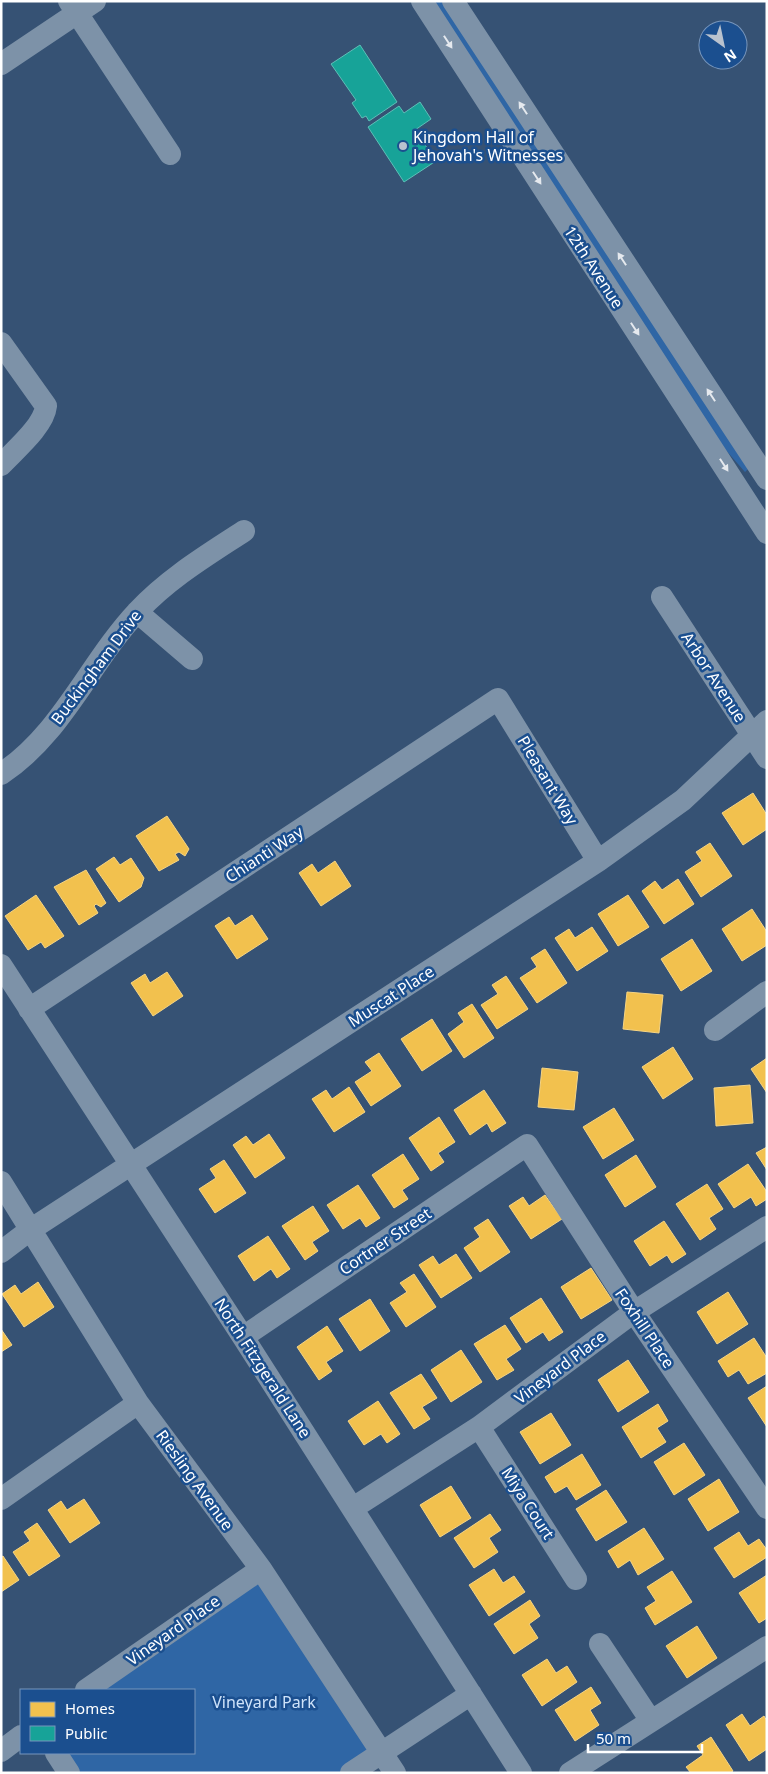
<svg xmlns="http://www.w3.org/2000/svg" width="768" height="1774" font-family="'Noto Sans',sans-serif">
  <style>
    .green { fill: #2f66a5 }
    .homes { fill: #f2c14e; stroke: #f6d483 }
    .public { fill: #17a398; stroke: #5dbfb7 }
    .lines { fill: none; stroke-linecap: round; stroke-linejoin: round }
    .minor { stroke: #7d92a8; stroke-width: 22 }
    .oneway { fill: #e5e9ee }
    .poi-dot { fill: #b9c2ce; stroke: #1b4f8f; stroke-width: 2 }
    .labels { text-anchor: middle; stroke-width: 5; stroke-linejoin: round; paint-order: stroke }
    .poi-label { font-size: 16px; fill: #fff; stroke: #1b4f8f; text-anchor: start }
    .street-label { font-size: 16px; fill: #fff; stroke: #1b4f8f }
    .park-label { font-size: 16px; fill: #cfe3fa; stroke: #1b4f8f }
  </style>
  <rect width="100%" height="100%" fill="#365274"/>
  <!-- green -->
  <path class="green" d="M432,1H441L453,17L748,469L745,472L724,448Z
    M261,1569L381,1753L351,1773H69L56,1753H194V1690H87Z"/>
  <!-- homes -->
  <path class="homes" d="M753,793L767,815V829L743,845L722,813Z
    M167,816L189,849L185,856L179,852L175,854L179,860L159,871L136,836Z
    M710,843L732,876L701,897L685,872L702,861L696,852Z
    M114,857L120,865L131,858L144,878L141,887L119,902L96,869Z
    M335,861L351,886L321,906L299,873L312,864L318,873Z
    M86,870L106,903L101,907L96,904L94,906L98,913L79,925L54,887Z
    M678,879L694,904L664,924L642,891L655,881L662,890Z
    M36,895L64,936L45,948L41,942L28,950L5,916Z
    M628,895L649,927L618,946L598,914Z
    M752,909L767,932V945L742,961L722,929Z
    M252,915L268,939L237,959L215,926L229,917L235,926Z
    M592,927L608,951L577,971L555,938L569,929L575,938Z
    M692,939L712,971L681,991L661,959Z
    M545,949L567,983L537,1003L520,978L537,967L531,958Z
    M167,972L183,996L153,1016L131,983L145,974L150,983Z
    M506,976L528,1009L497,1029L481,1005L498,994L492,985Z
    M627,992L663,995L659,1033L623,1029Z
    M472,1004L494,1038L464,1058L448,1034L464,1022L458,1013Z
    M432,1019L452,1051L422,1071L401,1039Z
    M673,1047L693,1079L663,1099L642,1067Z
    M379,1053L401,1086L371,1106L355,1082L372,1071L365,1062Z
    M767,1058V1093L751,1069Z
    M542,1068L578,1072L574,1110L538,1107Z
    M750,1085L753,1123L716,1126L714,1088Z
    M349,1087L365,1112L334,1132L312,1099L326,1090L332,1099Z
    M484,1090L506,1123L492,1132L487,1123L470,1135L454,1110Z
    M614,1108L634,1140L603,1159L583,1127Z
    M439,1117L455,1142L438,1153L444,1162L431,1171L409,1138Z
    M269,1134L285,1158L255,1178L233,1145L246,1136L253,1145Z
    M767,1147V1170L756,1153Z
    M403,1154L419,1179L402,1190L408,1199L394,1208L372,1175Z
    M636,1155L656,1187L625,1207L605,1175Z
    M224,1160L246,1193L215,1213L199,1189L216,1178L210,1169Z
    M748,1164L767,1192V1199L756,1206L751,1197L734,1208L718,1184Z
    M707,1184L723,1209L709,1218L716,1229L700,1240L676,1204Z
    M358,1185L380,1218L366,1227L360,1218L343,1229L327,1205Z
    M545,1195L562,1219L531,1239L509,1206L523,1197L529,1206Z
    M313,1206L329,1231L312,1242L318,1251L305,1260L282,1226Z
    M488,1219L510,1252L480,1272L464,1248L480,1237L474,1228Z
    M664,1221L686,1254L672,1263L667,1255L650,1266L634,1241Z
    M268,1236L290,1269L277,1278L271,1269L254,1281L238,1256Z
    M456,1254L472,1278L441,1298L419,1265L433,1256L439,1265Z
    M591,1268L612,1300L581,1319L561,1287Z
    M414,1274L436,1307L406,1327L390,1303L407,1292L400,1283Z
    M38,1282L54,1307L24,1327L2,1294L15,1285L21,1294Z
    M728,1292L748,1324L717,1344L697,1312Z
    M541,1298L563,1332L549,1341L543,1332L526,1343L510,1318Z
    M370,1299L390,1331L360,1351L339,1319Z
    M505,1325L521,1349L506,1359L514,1370L497,1380L474,1344Z
    M327,1326L343,1351L326,1362L332,1371L319,1380L297,1347Z
    M1,1329L12,1345L1,1352Z
    M754,1338L767,1358V1373L748,1384L739,1370L728,1377L718,1361Z
    M461,1350L482,1382L451,1402L431,1370Z
    M628,1360L649,1392L618,1412L598,1380Z
    M421,1374L437,1398L422,1407L430,1419L414,1429L390,1393Z
    M767,1386V1427L748,1398Z
    M378,1401L400,1434L387,1443L381,1434L364,1445L348,1421Z
    M658,1404L668,1421L657,1428L666,1442L641,1458L622,1427Z
    M551,1413L571,1445L540,1464L520,1432Z
    M684,1443L705,1475L674,1495L654,1462Z
    M582,1454L601,1485L576,1500L567,1486L555,1493L545,1477Z
    M719,1479L739,1512L708,1531L688,1499Z
    M451,1486L471,1518L440,1537L420,1505Z
    M606,1490L627,1522L596,1541L576,1509Z
    M84,1499L100,1523L70,1543L48,1510L61,1501L67,1510Z
    M490,1514L501,1530L489,1538L498,1552L474,1568L454,1538Z
    M37,1523L60,1556L29,1576L13,1552L30,1541L24,1532Z
    M644,1528L664,1559L638,1575L630,1560L618,1568L608,1551Z
    M739,1532L748,1546L759,1539L767,1550V1557L734,1578L714,1548Z
    M3,1556L19,1580L1,1592V1557Z
    M494,1569L503,1583L514,1576L525,1592L489,1616L469,1585Z
    M672,1571L692,1602L655,1625L645,1608L656,1601L647,1587Z
    M767,1575V1618L759,1623L739,1593Z
    M530,1600L540,1616L529,1624L538,1638L514,1654L494,1624Z
    M697,1626L717,1658L687,1678L666,1646Z
    M547,1659L556,1673L567,1666L577,1682L542,1706L522,1675Z
    M591,1687L601,1703L590,1710L599,1725L575,1741L555,1710Z
    M742,1714L750,1726L764,1716L767,1721V1749L749,1761L726,1725Z
    M711,1737L733,1771L730,1773H691L686,1767L703,1755L697,1746Z"/>
  <!-- public -->
  <path class="public" d="M360,45L397,102L369,121L366,116L362,118L352,103L356,100L331,64Z
    M420,102L431,119L415,130L436,161L404,182L368,127L399,106L404,113Z"/>
  <g class="lines">
    <!-- minor -->
    <path class="minor" d="M69,1L170,154
      M422,1L767,533
      M453,1L767,479
      M1,64L95,1
      M1,343L46,406C44,426 15,450 1,465
      M662,597L767,758
      M137,612L192,659
      M1,774C62,734 89,663 138,611C169,578 206,556 244,531
      M1,965L243,1337L521,1773
      M29,1009L498,699L598,861
      M715,1030L767,992
      M1,1182L138,1403L261,1569L395,1773
      M1,1252L30,1230L598,861L683,800L767,721
      M243,1337L527,1145L634,1312L767,1508
      M479,1427L576,1579
      M1,1499L138,1403
      M353,1508L479,1427L634,1312L767,1227
      M600,1644L651,1721
      M86,1690L261,1569
      M1,1751L21,1736
      M56,1753L69,1773
      M351,1773L471,1694
      M570,1773L767,1647"/>
  </g>
  <!-- one-way arrows -->
  <defs><path id="oneway-solid" d="M-6-.8H1V-3.2L6.5 0L1 3.2V.8H-6Z" transform="scale(1.25)"/></defs>
  <g class="oneway">
    <use href="#oneway-solid" transform="translate(448 42) rotate(57)"/>
    <use href="#oneway-solid" transform="translate(523 108) rotate(-123)"/>
    <use href="#oneway-solid" transform="translate(537 178) rotate(57)"/>
    <use href="#oneway-solid" transform="translate(622 259) rotate(-123)"/>
    <use href="#oneway-solid" transform="translate(635 329) rotate(57)"/>
    <use href="#oneway-solid" transform="translate(711 395) rotate(-123)"/>
    <use href="#oneway-solid" transform="translate(724 465) rotate(57)"/>
  </g>
  <!-- markers -->
  <circle class="poi-dot" cx="403" cy="146" r="5"/>
  <g class="labels">
    <!-- poi labels -->
    <g class="poi-label">
      <text x="413" y="143">Kingdom Hall of<tspan x="413" dy="18">Jehovah's Witnesses</tspan></text>
    </g>
    <!-- street labels -->
    <g class="street-label">
      <text transform="translate(594 267) rotate(57)" y="6">12th Avenue</text>
      <text transform="translate(96 667) rotate(-53)" y="6">Buckingham Drive</text>
      <text transform="translate(714 677) rotate(57)" y="6">Arbor Avenue</text>
      <text transform="translate(548 780) rotate(59)" y="6">Pleasant Way</text>
      <text transform="translate(264 854) rotate(-33)" y="6">Chianti Way</text>
      <text transform="translate(391 996) rotate(-33)" y="6">Muscat Place</text>
      <text transform="translate(385 1241) rotate(-34)" y="6">Cortner Street</text>
      <text transform="translate(645 1328) rotate(56)" y="6">Foxhill Place</text>
      <text transform="translate(560 1367) rotate(-37)" y="6">Vineyard Place</text>
      <text transform="translate(263 1368) rotate(57)" y="6">North Fitzgerald Lane</text>
      <text transform="translate(195 1480) rotate(54)" y="6">Riesling Avenue</text>
      <text transform="translate(528 1503) rotate(57)" y="6">Miya Court</text>
      <text transform="translate(173 1630) rotate(-35)" y="6">Vineyard Place</text>
    </g>
    <!-- park labels -->
    <g class="park-label">
      <text x="264" y="1708">Vineyard Park</text>
    </g>
  </g>
  <!-- border -->
  <rect width="768" height="1774" fill="none" stroke="#ffffff" stroke-width="5"/>
  <!-- legend -->
  <rect x="20" y="1689" width="175" height="65" fill="#1b4f8f" stroke="#7695bc"/>
  <rect x="30" y="1702" width="25" height="15" fill="#f2c14e" stroke="#7695bc"/>
  <text x="65" y="1714" font-size="15" fill="#ffffff">Homes</text>
  <rect x="30" y="1726" width="25" height="15" fill="#17a398" stroke="#7695bc"/>
  <text x="65" y="1739" font-size="15" fill="#ffffff">Public</text>
  <!-- north arrow -->
  <g transform="translate(723 45) rotate(147)"><circle r="24" fill="#1b4f8f" stroke="#7695bc"/>
  <path d="M0-4L9 19L0 12L-9 19Z" fill="#b9c2ce"/>
  <text y="-8" font-size="14" font-weight="bold" text-anchor="middle" fill="#ffffff">N</text>
  </g>
  <!-- scale -->
  <path d="M588 1744v8h114v-8" fill="none" stroke="#ffffff" stroke-width="2.5"/>
  <text x="596" y="1744" font-size="15" fill="#ffffff" stroke="#1b4f8f" stroke-width="4" paint-order="stroke">50 m</text>
</svg>
